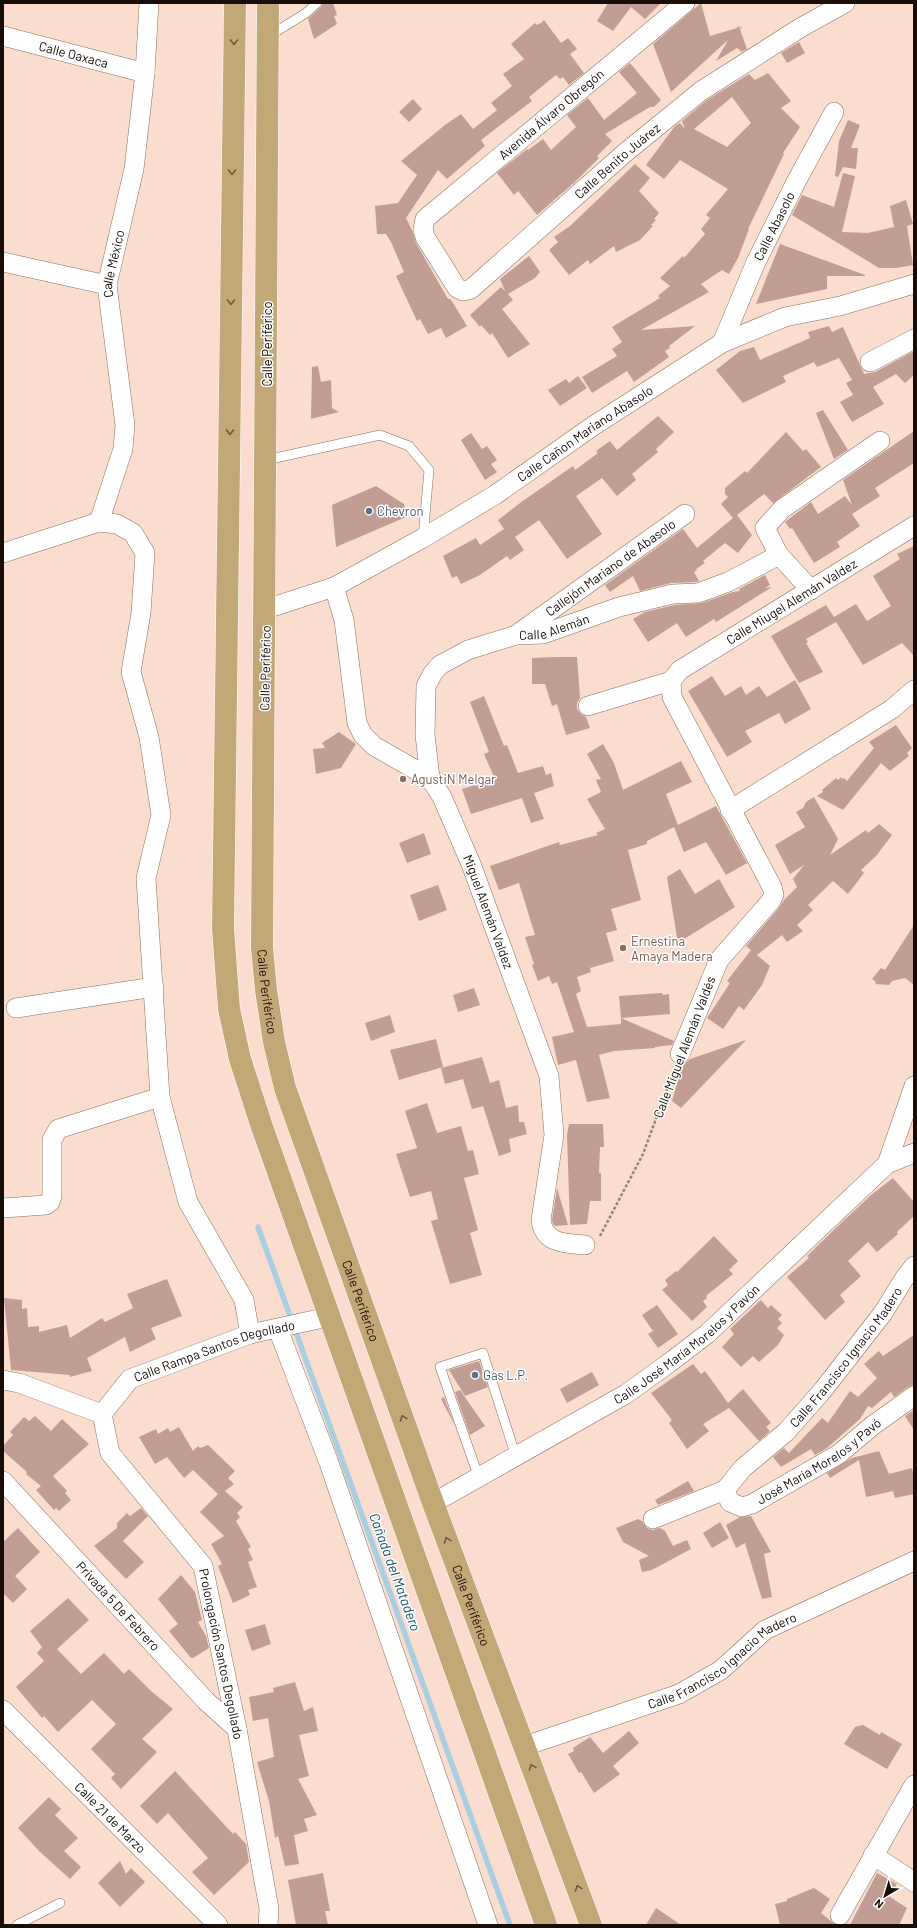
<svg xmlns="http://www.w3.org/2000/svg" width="917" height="1928" font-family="Barlow,sans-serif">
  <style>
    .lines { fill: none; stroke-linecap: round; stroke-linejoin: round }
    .stream { stroke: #a9cfe0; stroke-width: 5.5 }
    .building { fill: #c29d94; fill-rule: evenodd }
    .service-casing { stroke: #8e6e5e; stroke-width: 10 }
    .minor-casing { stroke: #8e6e5e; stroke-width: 20 }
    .trunk-casing { stroke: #fff; stroke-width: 23 }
    .path { stroke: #978277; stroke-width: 2.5; stroke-dasharray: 3 2; stroke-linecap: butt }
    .service { stroke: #fff; stroke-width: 9 }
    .minor { stroke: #fff; stroke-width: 19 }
    .trunk { stroke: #c2a876; stroke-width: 22 }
    .oneway { stroke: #6d5a3e }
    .service-dot { fill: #5c6f8a; stroke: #fff; stroke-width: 1.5 }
    .education-dot { fill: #8d6e63; stroke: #fff; stroke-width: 1.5 }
    .labels { text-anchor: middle; stroke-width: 3; stroke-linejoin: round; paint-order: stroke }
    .street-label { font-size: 13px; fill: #180d07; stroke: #fff }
    .service-label { font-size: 13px; fill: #4e5e75; stroke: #fff; text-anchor: start }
    .education-label { font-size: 13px; fill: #785e54; stroke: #fff; text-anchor: start }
    .water-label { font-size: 14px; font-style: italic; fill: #0f576f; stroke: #fff }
  </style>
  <rect width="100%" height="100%" fill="#faddcf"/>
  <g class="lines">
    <!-- stream -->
    <path class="stream" d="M258,1227L510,1925"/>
  </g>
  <!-- building -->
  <path class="building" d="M323,3H333L337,15L334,16L337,24L314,39L308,19L321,7Z
    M608,3H661L645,19L631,7L613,31L597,21Z
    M701,3L710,36L737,28L739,25V28L743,26L740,29L747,49L742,52L737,48L716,61L728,40L671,92L653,44Z
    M544,20L561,43L568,38L577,49L570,54L584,73L569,85L563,77L560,79L556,75L529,97L532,101L481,140L485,146L447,179L438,170L406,218L412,230L416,243L448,299H450L453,303L467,326L446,338L441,328L428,334L420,319L417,321L396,276L404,272L391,242L386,234H377L375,206L398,203L417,175L401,161L445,125L461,114L473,129L497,110L491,103L512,86L503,74L524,59L511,44L535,23L537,25L540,23V24Z
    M799,42L805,53L787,63L781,53Z
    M630,63L661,100L654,107H650L605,134L612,141L597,156L599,158L575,182L537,215L518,191L514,195L497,173L527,149L528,150L543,139L551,150L576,127L567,115L588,98L604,120L637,93L619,72Z
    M768,73L791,101L781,108L800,127L783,153L784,154L748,229H749L738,258L729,274L722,270L701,284L709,292L641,330L695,326L669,346L670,348L665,351L669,357L634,382L627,371L592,393L582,377L617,356L612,349L622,342L612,327L660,298L658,296L670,286L660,278L683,256L684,258L705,234L701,229L710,218L706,215L728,189L680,160L664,179L646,165L675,126L680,123L685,129L682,121L707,100L749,74L755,80ZM732,97L751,123L727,147L694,129Z
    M413,99L422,109L409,122L399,112Z
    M848,120L860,125L851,148H858L856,169L843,167L838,177L835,176L839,141Z
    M635,164L650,178L639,191L659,213L654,219L656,220L651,225L653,226L640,240L616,252L614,246L590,264L588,260L569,275L549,250L558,242L554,237L570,226Z
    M843,173L855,176L842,232L868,233L894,227L890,206L906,200L913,224L907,226L913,265L896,268H879L792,215L802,195L834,207Z
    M780,244L865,275V276H827V289L756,304Z
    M529,256L540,272L535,278L508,294L513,300L502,309L530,344L508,358L492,333L490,335L481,325L480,327L470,315L501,287L505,291L500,279Z
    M829,326L832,332L843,327L864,374L875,372L914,351V375L905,383L896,374L873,387L884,404L852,422L840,402L853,395L846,383L852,380L839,358L817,367L814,362L783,376L786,382L743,403L716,370L740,351L754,347L760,360L810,338L808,332Z
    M318,366L321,382L331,380L332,408L339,412L311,419L312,367Z
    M578,376L587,388L560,406L548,390L566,379L569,383Z
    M823,410L848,450L834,459L816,413Z
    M658,416L674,432L656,449L658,452L632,474L636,480L617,496L602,478L576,496L602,534L567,559L539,520L515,537L524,550L510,560L507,556L480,575L461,584L457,576L452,578L443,556L476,538L480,545L504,529L498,520L520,503L573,466L575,470L598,453L596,451L610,441L617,450Z
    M914,431V463L875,488L880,496L852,514L860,526L837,542L840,547L814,563L792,528L790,529L785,522L811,502L818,514L845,496L852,505L843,480Z
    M786,432L803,451L806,449L821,467L773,503L764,494L737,515L752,535L738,553L725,543L703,561L705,563L696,569L697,570L694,572L699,581L696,582L671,583L640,591L633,576L610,592L605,585L683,529L697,548L733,518L721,504L728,497L725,494V488L745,471L747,473Z
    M471,433L482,449L487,446L497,460L491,464L497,472L485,480L461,440Z
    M376,486L404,504L406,517L336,547L332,505Z
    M914,546V656L902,643L863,665L836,622L806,639L808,642L806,643L823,672L799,683L771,636L826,605L834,617L856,604L867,621L891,606L873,576L900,559L897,554Z
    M765,575L770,585L765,588L772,587L716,622L714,619L686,637L677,623L648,642L633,619L645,612L675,605L702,603L733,592L740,591L739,589Z
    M558,657H577L580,698L577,703V709L581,714L586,717L590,728L566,735L557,704L552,706L545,684H532V658Z
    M712,676L725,696L741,686L746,695L759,686L767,697L795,680L811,709L785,724L779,713L745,731L752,742L727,757L688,691Z
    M484,696L504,746L507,745L518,773L543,766L546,775L551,773L554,786L534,793L544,819L531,823L522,798L471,814L462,789L495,779L484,754L489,752L470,702Z
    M896,725L912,748L907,753L909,756L890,771L881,763L843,810L817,796L823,792L822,790L836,778L838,780L841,777L842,779L844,778L847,781L874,748L869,742Z
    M339,732L356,744L341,768L316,774L313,749L325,748L322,743Z
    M603,744L614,763L623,790L681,761L692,782L666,794L678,825L647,841V844L628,850L641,900L611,909L617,930L606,933L614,961L590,968L591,972L577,977L581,991L576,994L587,1027L621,1024V1018L674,1041L672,1045L655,1047V1048L614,1051L599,1055L610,1098L587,1102L576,1060L558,1065L552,1037L574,1032L557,982L552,984L549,976L538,981L532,965L534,964L525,937L535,935L519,883L499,890L490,866L559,842L560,845L598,835L596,833L605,829L587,799L601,792L596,780L601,779L587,754Z
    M814,797L838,839L830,855L866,830L868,833L879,824L892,835L876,856L861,870L864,873L848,894L833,881L808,905L813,910L797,925L803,931L787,942L782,935L757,955L746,946L778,909L784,900L797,887L793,879L804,865L790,874L775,845L805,827L796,812L803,808L806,802Z
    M716,806L747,863L726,875L706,842L684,852L674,827Z
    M424,833L431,854L407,863L399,843Z
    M680,869L695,894L719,879L735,907L678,943L667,877Z
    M438,885L447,910L419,921L410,895Z
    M914,925V985L905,978L892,981L889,985L875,984L876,982L872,979L881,968L885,970Z
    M751,950L770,966L762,985L744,1010L739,1006L723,1029L707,1018L730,983L727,981Z
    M474,988L480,1005L458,1012L453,995Z
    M662,993L663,995L669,994L670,1014L621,1018L619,996Z
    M390,1015L395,1032L371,1041L365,1023Z
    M436,1039L443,1067L399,1080L390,1050Z
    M746,1040L681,1108L672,1101L682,1066L690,1059Z
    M482,1057L490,1083L499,1080L506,1108L518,1105L519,1122H524L527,1134L509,1139L511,1152L499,1156L483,1106L472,1109L463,1079L445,1084L441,1068Z
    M427,1103L437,1133L461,1126L468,1151L473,1150L479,1174L464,1178L478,1230L470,1233L482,1275L450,1284L431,1221L438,1219L431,1191L410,1197L396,1154L417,1148L405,1111Z
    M569,1124H603L604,1147H600L599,1173H601V1201H590L587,1224L570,1225L567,1135Z
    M893,1178L914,1202V1216L897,1232L898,1234L877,1252L868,1242L848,1261L861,1276L840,1295L845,1302L825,1320L787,1277L809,1258L807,1256L839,1225L871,1195Z
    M557,1188L568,1225L555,1226L553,1224L552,1220Z
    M714,1236L738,1261L729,1270L733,1274L706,1296L707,1298L703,1301L707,1307L692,1321L662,1290L668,1285L665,1280L676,1271L677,1272Z
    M167,1279L182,1316L151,1328L156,1339L130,1352L125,1337L87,1358L92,1371L70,1377V1375L11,1370L4,1298L22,1300V1309L27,1308L28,1327L39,1326V1332L67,1325L70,1338L102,1318L105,1322L133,1308L127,1294Z
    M761,1300L768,1308L771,1305L782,1315L778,1319L782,1323L777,1328L784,1335L778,1345L759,1362L753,1356L741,1367L722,1347L734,1334L730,1329Z
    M657,1305L678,1334L658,1348L648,1334L653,1331L642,1315Z
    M914,1335V1385L908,1387L894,1397L891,1392L872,1408L868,1406L860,1419L827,1448L815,1455L811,1449L781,1467L773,1457L784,1448L789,1453L822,1418L828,1423L850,1391L858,1397L877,1378L864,1364L879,1351L883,1356Z
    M479,1361L488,1387L465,1396L449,1370Z
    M693,1364L701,1374L705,1371L728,1403L743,1389L771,1423L766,1427L770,1431L759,1441L729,1408L703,1424L709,1431L687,1449L669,1423L672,1420L651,1393Z
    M592,1372L599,1385L567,1403L560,1389Z
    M460,1390L485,1426L470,1435L455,1392Z
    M444,1397L455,1426L441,1399Z
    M914,1410V1430L905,1416Z
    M35,1416L51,1431L62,1419L89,1444L53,1476L67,1491L65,1493L71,1500L59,1511L56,1508L54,1510L36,1490L41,1486L26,1474L27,1472L3,1451V1446L13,1435L10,1432L24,1417L29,1421Z
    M179,1427L193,1451L198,1446L200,1448L208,1445L235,1471L228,1478L234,1484L225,1491L243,1507L237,1513L240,1517L236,1521L251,1547L248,1549L253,1560L248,1562L257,1587L248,1590L250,1595L233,1603L218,1566L222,1564L211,1544L224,1536L200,1512L218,1494L193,1470L184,1478L167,1457L155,1464L139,1437L156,1429L158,1434L168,1428L170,1432Z
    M879,1451L889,1474L912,1468L914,1478V1494L895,1498L893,1491L866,1497L859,1460L830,1478L827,1473L852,1458Z
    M688,1481L694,1491L658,1505L655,1500Z
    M141,1508L148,1516L123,1541L144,1562L126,1579L94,1546L117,1528V1523L127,1513L130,1516Z
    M751,1516L771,1552L764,1554L772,1597L762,1599L745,1543L736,1548L726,1525L740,1517Z
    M638,1519L642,1521L647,1528L652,1530L660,1528L665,1531L673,1546L687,1540L691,1549L652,1570L642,1572L639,1560L649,1556L623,1542L616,1528Z
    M720,1522L729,1538L712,1548L703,1533Z
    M18,1528L40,1552L15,1576L27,1589L13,1603L3,1593V1542Z
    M181,1575L195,1592L202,1620L198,1622L206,1636L209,1648L193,1658H191L169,1631L178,1624L158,1599Z
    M68,1598L89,1620L57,1649L81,1674L104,1653L124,1674L129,1669L151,1691L173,1709L142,1739L157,1752L121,1789L111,1778L115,1774L91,1749L116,1724L92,1700L58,1732L44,1716L42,1718L16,1687L44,1661L37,1653L42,1647L30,1631Z
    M265,1624L271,1644L252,1651L245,1630Z
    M295,1682L304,1711L313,1707L318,1731L299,1735L309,1776L298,1779L317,1815L304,1819L308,1831L294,1835L299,1864L285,1866L278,1836L275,1838L269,1801L257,1762L274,1757L268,1718L253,1721L249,1697L274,1692L273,1688Z
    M863,1725L880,1735L881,1732L902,1744L887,1769L844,1744L855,1727Z
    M629,1731L639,1743L613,1766L620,1774L594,1793L581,1772L579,1773L568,1754L574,1751L573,1748L590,1737L603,1753Z
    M175,1771L233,1834L235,1832L246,1844L249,1862L214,1895L192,1872L208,1858L168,1813L157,1824L140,1806Z
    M49,1797L61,1809L55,1815L78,1838L64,1851L81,1867L70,1879L39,1851L18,1828Z
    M120,1861L126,1874L131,1868L145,1882L120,1907L98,1883Z
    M323,1873L330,1911H325L328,1925H296L288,1880Z
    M877,1873L897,1884L890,1897L907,1908L899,1925H850Z
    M814,1888L830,1899L821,1913L836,1925H780L775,1904L787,1901V1899Z
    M656,1908L681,1925H646Z"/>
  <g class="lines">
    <defs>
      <path id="service" d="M269,36L306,13L317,3
        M266,460L380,435L409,446L429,470L423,538
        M479,1478L440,1367L483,1353L516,1457
        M17,1925L60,1903"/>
      <g id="minor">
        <path id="s1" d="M685,3L425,219L423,229L425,237L457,288L463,291L471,289L626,152L701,91L800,28L845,3"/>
        <path id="s2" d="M3,36L145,73"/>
        <path d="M3,262L107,285"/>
        <path id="s3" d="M722,343L756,262L796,182L834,112"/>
        <path d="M870,362L914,339"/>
        <path id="s4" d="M99,522L123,449L125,425L107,285L134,169L145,73L149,3"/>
        <path d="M3,553L99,522L117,524L133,533L145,553L141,613L131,672L149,737L161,815L146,878L160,1097L188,1202L244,1300L250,1334"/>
        <path id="s5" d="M334,587L344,620L357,723L363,735L374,746L430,778L442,797L471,864L549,1076L554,1135L541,1220C544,1244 565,1243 585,1245"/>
        <path d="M811,590L779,555L765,528L782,509L880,441"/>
        <path id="s6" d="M266,609L334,587L423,538L495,495L593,426L722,343L785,317L840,306L914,284"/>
        <path id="s7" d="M516,635L685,514"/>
        <path d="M671,681L672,697L772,887L774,895L770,902L719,960L680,1054"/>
        <path id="s8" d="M671,681L680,670L914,526"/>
        <path d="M588,706L671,681"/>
        <path id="s9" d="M430,778L425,735L426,686L433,673L440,665L468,650L516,635L543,634L619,607L673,594L698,593L728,582L779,555"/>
        <path d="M730,810L892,709L914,690"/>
        <path d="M16,1008L154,987"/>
        <path d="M887,1164L914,1086"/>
        <path d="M3,1208L46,1205L50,1202L52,1196V1140L58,1129L160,1097"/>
        <path d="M278,1329L329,1463L488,1925"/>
        <path d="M3,1380L19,1383L102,1414"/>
        <path id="s10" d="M102,1414L110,1453L203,1566L237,1729L269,1909L268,1925"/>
        <path id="s11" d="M102,1414L130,1379L250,1334L328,1317"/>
        <path id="s12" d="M3,1481L206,1701L237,1729"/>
        <path id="s13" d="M725,1490L730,1502L742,1507L752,1504L839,1454L872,1426L914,1396"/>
        <path id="s14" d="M433,1503L626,1394L669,1363L707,1334L887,1164L914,1153"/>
        <path id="s15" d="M653,1519L725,1490L743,1468L786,1432L823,1390L883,1313L904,1279L914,1266"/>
        <path id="s16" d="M3,1710L218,1925"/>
        <path id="s17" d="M525,1746L679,1694L721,1670L765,1630L914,1561"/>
        <path d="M873,1855L914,1882"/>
        <path d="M840,1915L914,1785"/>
      </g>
      <g id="trunk">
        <path d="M235,3L223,928L229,1009L240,1059L262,1127L546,1925"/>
        <path id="s18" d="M268,3L262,948L266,990L274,1042L285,1088L433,1503L591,1925"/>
      </g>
    </defs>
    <!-- service casing -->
    <use href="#service" class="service-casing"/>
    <!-- minor casing -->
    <use href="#minor" class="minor-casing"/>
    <!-- trunk casing -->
    <use href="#trunk" class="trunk-casing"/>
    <!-- path -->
    <path class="path" d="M600,1236L643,1154L674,1070"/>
    <!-- service -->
    <use href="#service" class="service"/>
    <!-- minor -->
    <use href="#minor" class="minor"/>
    <!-- trunk -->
    <use href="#trunk" class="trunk"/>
  </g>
  <!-- one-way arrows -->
  <defs><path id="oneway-chevron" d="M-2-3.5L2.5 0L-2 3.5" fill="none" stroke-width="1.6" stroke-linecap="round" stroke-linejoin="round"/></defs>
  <g class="oneway">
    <use href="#oneway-chevron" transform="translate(234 42) rotate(91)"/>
    <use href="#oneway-chevron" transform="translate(232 172) rotate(91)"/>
    <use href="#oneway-chevron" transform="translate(231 302) rotate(91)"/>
    <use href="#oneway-chevron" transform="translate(230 432) rotate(91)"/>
    <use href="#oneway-chevron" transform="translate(403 1418) rotate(-110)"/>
    <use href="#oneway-chevron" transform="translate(447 1540) rotate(-111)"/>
    <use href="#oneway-chevron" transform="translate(532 1767) rotate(-110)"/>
    <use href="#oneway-chevron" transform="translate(578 1888) rotate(-110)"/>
  </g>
  <!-- markers -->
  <g class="service-dot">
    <circle cx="369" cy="511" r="4"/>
    <circle cx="475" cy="1375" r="4"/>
  </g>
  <g class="education-dot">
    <circle cx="403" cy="779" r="4"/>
    <circle cx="623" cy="948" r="4"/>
  </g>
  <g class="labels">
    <!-- street labels -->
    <g class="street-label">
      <text dy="5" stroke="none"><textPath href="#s2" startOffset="73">Calle Oaxaca</textPath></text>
      <text transform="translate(551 114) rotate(-40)" y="5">Avenida Álvaro Obregón</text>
      <text dy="5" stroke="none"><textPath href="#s1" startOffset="626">Calle Benito Juárez</textPath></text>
      <text dy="5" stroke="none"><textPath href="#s3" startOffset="128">Calle Abasolo</textPath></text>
      <text dy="5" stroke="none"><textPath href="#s4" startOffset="264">Calle México</textPath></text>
      <text transform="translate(267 344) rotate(-90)" y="5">Calle Periférico</text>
      <text dy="5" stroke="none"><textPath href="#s6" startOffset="366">Calle Cañon Mariano Abasolo</textPath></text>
      <text dy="5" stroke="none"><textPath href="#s7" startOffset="116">Callejón Mariano de Abasolo</textPath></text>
      <text dy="5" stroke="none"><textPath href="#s8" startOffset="145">Calle Miugel Alemán Valdez</textPath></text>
      <text dy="5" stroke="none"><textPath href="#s9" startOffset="239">Calle Alemán</textPath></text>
      <text transform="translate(265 668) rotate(-89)" y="5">Calle Periférico</text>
      <text dy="5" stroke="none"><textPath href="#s5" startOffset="378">Miguel Alemán Valdez</textPath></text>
      <text dy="5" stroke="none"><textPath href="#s18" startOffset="989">Calle Periférico</textPath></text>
      <text transform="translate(684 1047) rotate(-69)" y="5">Calle Miguel Alemán Valdés</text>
      <text dy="5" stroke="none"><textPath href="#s18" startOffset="1313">Calle Periférico</textPath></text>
      <text dy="5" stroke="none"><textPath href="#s14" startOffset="300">Calle José María Morelos y Pavón</textPath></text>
      <text dy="5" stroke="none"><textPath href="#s11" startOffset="134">Calle Rampa Santos Degollado</textPath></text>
      <text dy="5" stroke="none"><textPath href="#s15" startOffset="258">Calle Francisco Ignacio Madero</textPath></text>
      <text dy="5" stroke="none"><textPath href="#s13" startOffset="116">José María Morelos y Pavó</textPath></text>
      <text dy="5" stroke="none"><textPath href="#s18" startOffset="1637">Calle Periférico</textPath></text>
      <text dy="5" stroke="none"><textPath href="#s12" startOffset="170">Privada 5 De Febrero</textPath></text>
      <text dy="5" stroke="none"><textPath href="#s10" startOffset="276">Prolongación Santos Degollado</textPath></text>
      <text dy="5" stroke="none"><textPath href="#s17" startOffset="217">Calle Francisco Ignacio Madero</textPath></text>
      <text dy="5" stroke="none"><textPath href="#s16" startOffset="152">Calle 21 de Marzo</textPath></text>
    </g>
    <!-- service labels -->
    <g class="service-label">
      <text x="377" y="516">Chevron</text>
      <text x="483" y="1380">Gas L.P.</text>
    </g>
    <!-- education labels -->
    <g class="education-label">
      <text x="411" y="784">AgustiN Melgar</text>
      <text x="631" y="946">Ernestina<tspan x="631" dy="15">Amaya Madera</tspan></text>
    </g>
    <!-- water labels -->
    <g class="water-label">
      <text transform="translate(395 1572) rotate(70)" y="5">Cañada del Matadero</text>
    </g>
  </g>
  <!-- border -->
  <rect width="917" height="1928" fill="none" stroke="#180d07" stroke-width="8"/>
  <!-- north arrow -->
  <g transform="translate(885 1896) rotate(218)" stroke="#ffffff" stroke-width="3" paint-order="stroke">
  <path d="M0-3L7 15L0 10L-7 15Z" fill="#180d07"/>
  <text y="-6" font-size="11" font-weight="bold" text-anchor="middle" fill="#180d07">N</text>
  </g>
</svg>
